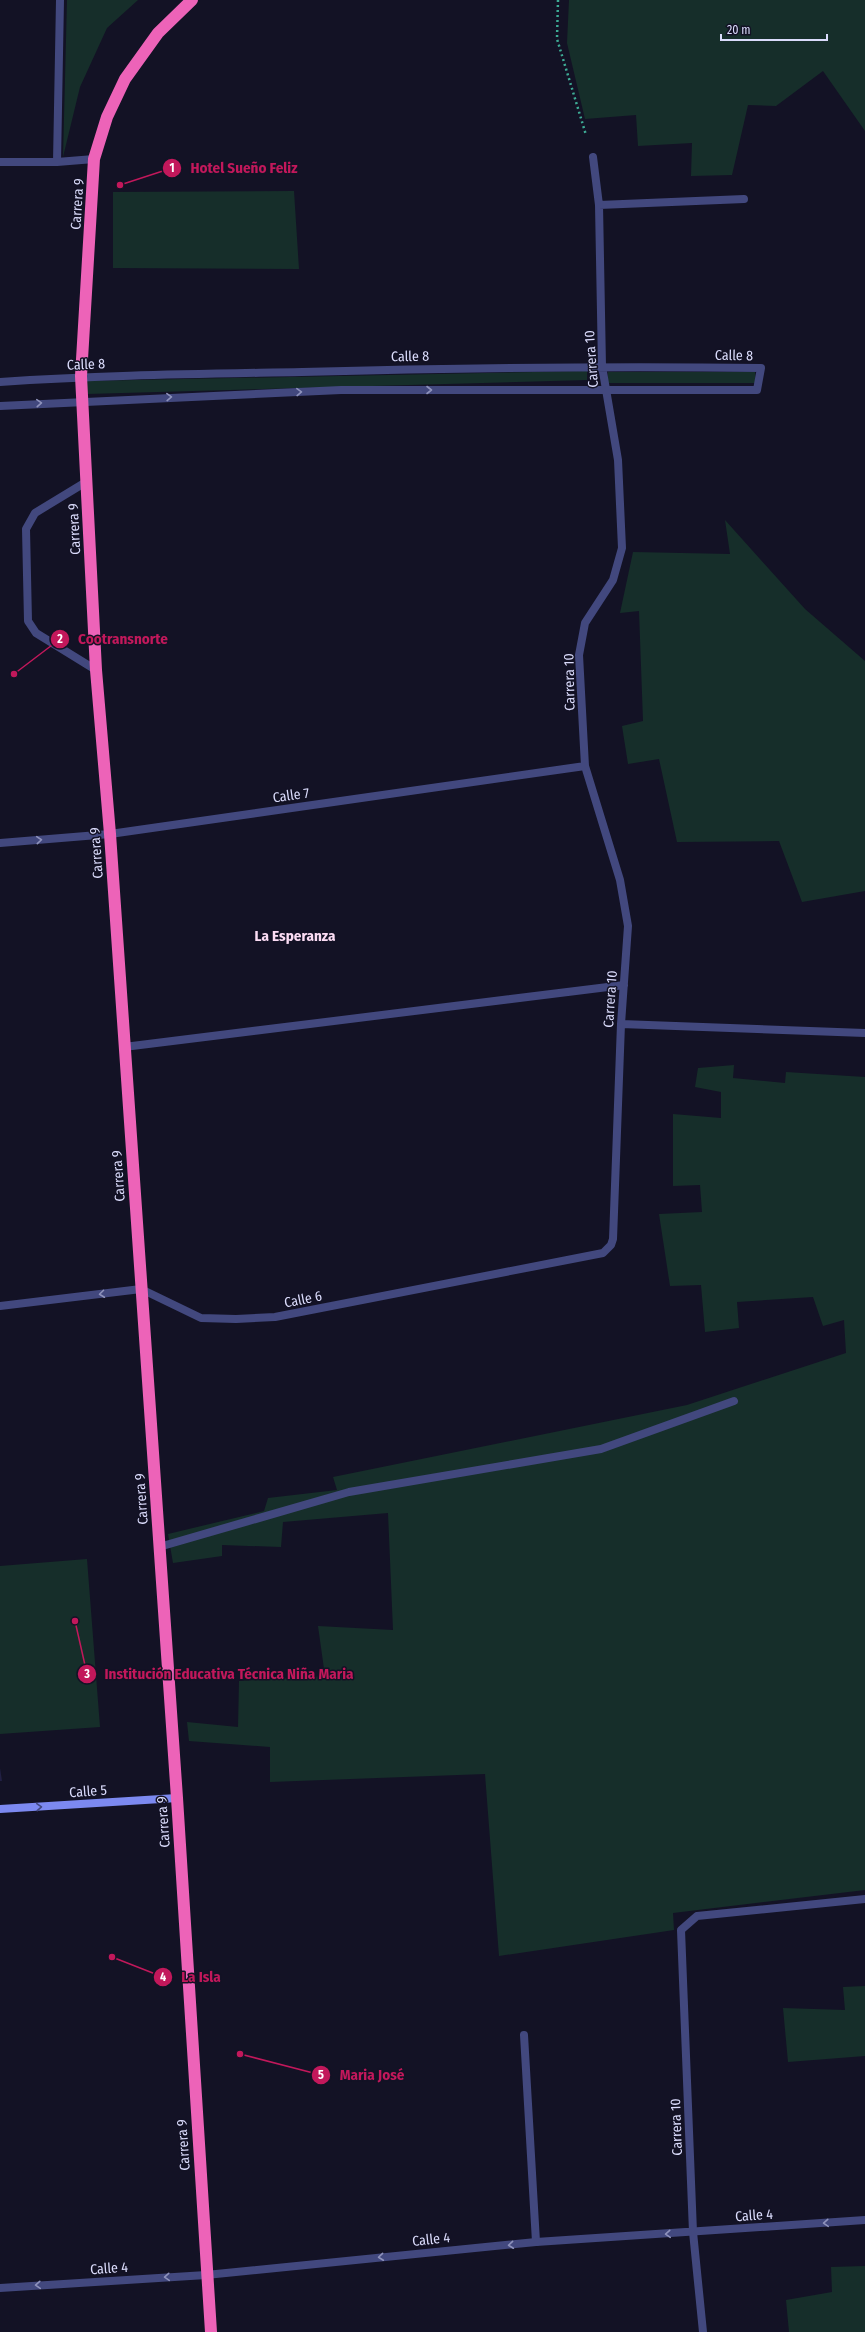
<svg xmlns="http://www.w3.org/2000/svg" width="865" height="2332" font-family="'Fira Sans Condensed',sans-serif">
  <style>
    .green { fill: #162e2a }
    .building { fill: #222044 }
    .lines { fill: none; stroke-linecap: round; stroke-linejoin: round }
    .path { stroke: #3eab95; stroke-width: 2.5; stroke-dasharray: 2 3; stroke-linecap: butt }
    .lane { stroke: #42487e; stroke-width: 8 }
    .street { stroke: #42487e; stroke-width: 8 }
    .secondary { stroke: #7c89f0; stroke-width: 8 }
    .highway { stroke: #ed63b8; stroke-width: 12 }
    .oneway { stroke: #8e92bc }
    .oneway2 { stroke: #424880 }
    .labels { text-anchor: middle; stroke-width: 3; stroke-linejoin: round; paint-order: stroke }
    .street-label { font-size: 14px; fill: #dadbfb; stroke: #131225 }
    .neighbourhood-label { font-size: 15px; font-weight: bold; fill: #fbdcf4; stroke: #131225 }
    .leader { fill: none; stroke: #c2185b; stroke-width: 1.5 }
    .callout-dot { fill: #c2185b; stroke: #131225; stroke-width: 1.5 }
    .mark-label { font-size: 12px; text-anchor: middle; font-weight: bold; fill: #fff }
    .callout-label { font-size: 15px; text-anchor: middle; font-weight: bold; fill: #c2185b; stroke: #131225; stroke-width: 3; stroke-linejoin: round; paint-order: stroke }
  </style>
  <rect width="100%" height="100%" fill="#131225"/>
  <!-- green -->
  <path class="green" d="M67,0H138L107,28L80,87L63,157Z
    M569,0H865V131L823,71L776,106L748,105L732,175L691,176L692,143L638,146L636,115L585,119L567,43Z
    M294,191L299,269L113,268V192Z
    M587,371V380L87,394V381Z
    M608,372H755L756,383H608Z
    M725,520L805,609L865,661V891L802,902L779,841L677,842L659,759L628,764L622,726L643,721L639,611L620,613L633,552L730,554Z
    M734,1065L733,1078L785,1083L786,1072L865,1077V1890L673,1913L674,1930L499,1956L485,1774L270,1782V1747L189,1741L187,1722L238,1727L239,1681L325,1676L318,1626L393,1630L388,1513L283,1522L281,1547L222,1545V1556L173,1563L168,1534L264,1511L268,1498L337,1490L333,1477L687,1405L846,1353L844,1320L823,1326L813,1297L737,1302L739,1328L705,1332L701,1285L670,1286L659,1214L702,1212L700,1185L673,1186V1114L721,1118V1092L695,1087L698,1068Z
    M87,1559L100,1727L0,1734V1566Z
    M865,1986V2056L788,2062L783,2008L845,2010L843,1987Z
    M865,2266V2332H789L786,2300L832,2292L831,2267Z"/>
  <!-- building -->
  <path class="building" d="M0,1768L2,1781H0Z"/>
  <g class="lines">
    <!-- path -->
    <path class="path" d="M558,0L557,39L586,135"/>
    <!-- lane -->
    <path class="lane" d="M86,482L35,513L26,529L28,621L36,633L96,670
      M524,2035L536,2242"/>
    <!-- street -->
    <path class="street" d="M0,162H57L94,159
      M57,162L60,0
      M599,205L744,199
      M0,382C101,375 201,374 302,372C455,368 608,366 761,368L757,390H341L0,406
      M0,843L110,834L585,766
      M621,1024L865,1033
      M124,1047L624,985
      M0,1306L141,1289L201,1318L236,1319L275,1317L603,1253L611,1245L613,1239L621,1024L628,926L620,880L585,766L579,655L585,623L613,580L622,548L618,460L602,366L599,205L593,157
      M159,1547L349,1492L601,1449L734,1401
      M0,2288L206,2275L536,2242L865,2220
      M703,2332L693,2232L681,1930L697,1916L865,1899"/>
    <!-- secondary -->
    <path class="secondary" d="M0,1809L177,1798"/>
    <!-- highway -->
    <path class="highway" d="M192,0L158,33L125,79L107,117L94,159L81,376L96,670L110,834L177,1798L211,2332"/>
  </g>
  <!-- one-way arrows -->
  <defs><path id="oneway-chevron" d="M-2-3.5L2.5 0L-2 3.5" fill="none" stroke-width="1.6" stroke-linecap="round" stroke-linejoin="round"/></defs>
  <g class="oneway">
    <use href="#oneway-chevron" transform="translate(429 390)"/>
    <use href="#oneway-chevron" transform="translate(299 392) rotate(-2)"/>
    <use href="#oneway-chevron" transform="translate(169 397) rotate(-2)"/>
    <use href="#oneway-chevron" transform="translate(39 403) rotate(-4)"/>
    <use href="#oneway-chevron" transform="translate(39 840) rotate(-5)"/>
    <use href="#oneway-chevron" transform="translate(102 1294) rotate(173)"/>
    <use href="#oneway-chevron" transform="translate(826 2223) rotate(176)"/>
    <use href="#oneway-chevron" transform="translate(668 2234) rotate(176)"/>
    <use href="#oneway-chevron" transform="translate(511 2245) rotate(174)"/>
    <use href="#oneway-chevron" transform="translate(381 2257) rotate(174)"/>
    <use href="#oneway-chevron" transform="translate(167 2277) rotate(176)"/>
    <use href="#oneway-chevron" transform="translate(38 2285) rotate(176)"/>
  </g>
  <use class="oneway2" href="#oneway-chevron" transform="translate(39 1807) rotate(-4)"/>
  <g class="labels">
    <!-- street labels -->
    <g class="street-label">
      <text transform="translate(77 204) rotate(-86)" y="5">Carrera 9</text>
      <text transform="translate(734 355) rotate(1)" y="5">Calle 8</text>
      <text transform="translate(410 356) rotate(-1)" y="5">Calle 8</text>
      <text transform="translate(591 359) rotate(-94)" y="5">Carrera 10</text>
      <text transform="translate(86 364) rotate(-2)" y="5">Calle 8</text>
      <text transform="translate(74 529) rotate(-93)" y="5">Carrera 9</text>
      <text transform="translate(569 682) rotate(-91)" y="5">Carrera 10</text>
      <text transform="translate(291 795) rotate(-8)" y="5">Calle 7</text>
      <text transform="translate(96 853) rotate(-94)" y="5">Carrera 9</text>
      <text transform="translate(610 999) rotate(-86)" y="5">Carrera 10</text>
      <text transform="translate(118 1176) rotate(-94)" y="5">Carrera 9</text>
      <text transform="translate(303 1299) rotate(-11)" y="5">Calle 6</text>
      <text transform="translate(141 1499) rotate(-94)" y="5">Carrera 9</text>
      <text transform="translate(88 1791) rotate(-4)" y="5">Calle 5</text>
      <text transform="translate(163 1822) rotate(-94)" y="5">Carrera 9</text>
      <text transform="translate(676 2127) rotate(-92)" y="5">Carrera 10</text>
      <text transform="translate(183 2145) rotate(-94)" y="5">Carrera 9</text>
      <text transform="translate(754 2215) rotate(-4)" y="5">Calle 4</text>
      <text transform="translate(431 2239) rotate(-6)" y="5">Calle 4</text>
      <text transform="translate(109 2268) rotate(-4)" y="5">Calle 4</text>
    </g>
    <!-- neighbourhood labels -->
    <g class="neighbourhood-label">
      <text x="295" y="941">La Esperanza</text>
    </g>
  </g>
  <!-- callouts -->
  <path class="leader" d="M120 185L172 168M14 674L60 639M75 1621L87 1674M112 1957L163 1977M240 2054L321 2075"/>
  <g class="callout-dot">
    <circle cx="120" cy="185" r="4"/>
    <circle cx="14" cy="674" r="4"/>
    <circle cx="75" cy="1621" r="4"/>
    <circle cx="112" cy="1957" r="4"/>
    <circle cx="240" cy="2054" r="4"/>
    <circle cx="172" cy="168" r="10"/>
    <circle cx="60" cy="639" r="10"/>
    <circle cx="87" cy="1674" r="10"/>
    <circle cx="163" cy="1977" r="10"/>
    <circle cx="321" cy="2075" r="10"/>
  </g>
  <g class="mark-label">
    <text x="172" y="172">1</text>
    <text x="60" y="643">2</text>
    <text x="87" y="1678">3</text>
    <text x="163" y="1981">4</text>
    <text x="321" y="2079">5</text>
  </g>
  <g class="callout-label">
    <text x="244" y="173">Hotel Sueño Feliz</text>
    <text x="123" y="644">Cootransnorte</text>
    <text x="229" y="1679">Institución Educativa Técnica Niña Maria</text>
    <text x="201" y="1982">La Isla</text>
    <text x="372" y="2080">Maria José</text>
  </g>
  <!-- scale -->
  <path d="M721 34v6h106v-6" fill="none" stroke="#dadbfb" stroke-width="2"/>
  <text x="727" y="34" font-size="12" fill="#dadbfb" stroke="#131225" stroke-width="3" paint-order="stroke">20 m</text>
</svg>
